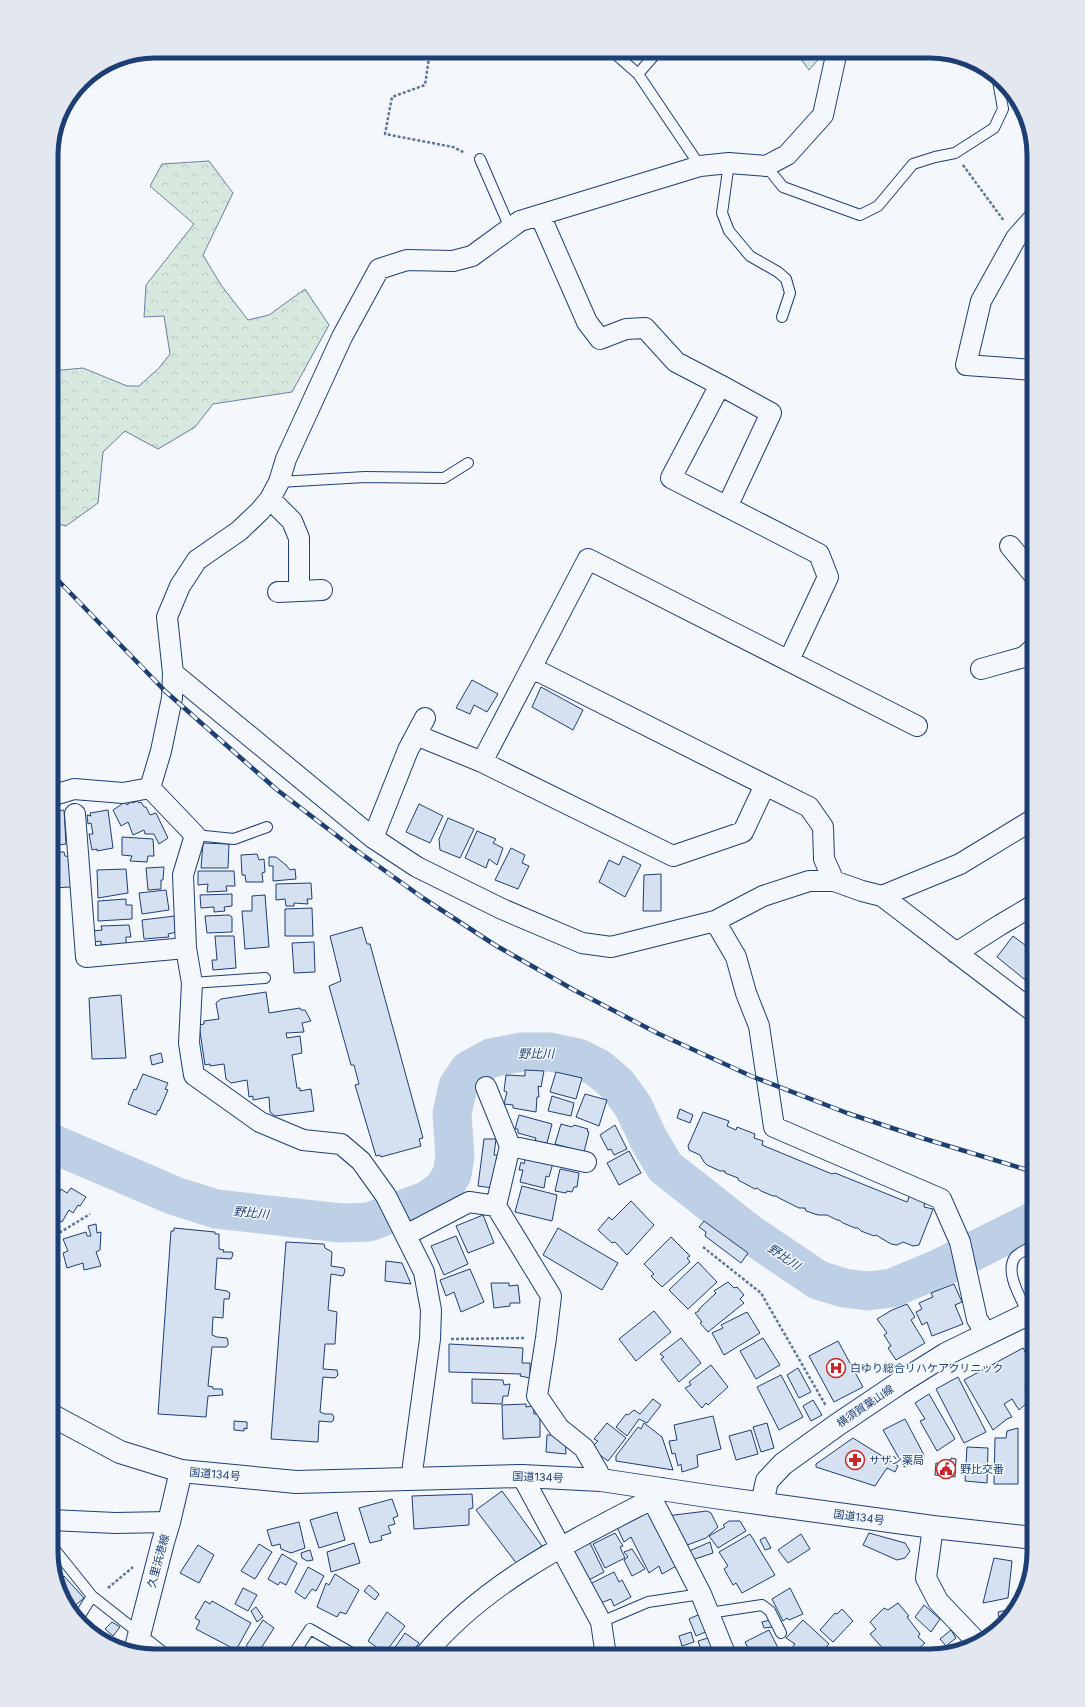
<svg xmlns="http://www.w3.org/2000/svg" width="1085" height="1707" font-family="Inter,'Noto Sans JP',sans-serif">
  <style>
    .forest { fill: url(#forest-crowns); stroke: #687fa3 }
    .lines { fill: none; stroke-linecap: round; stroke-linejoin: round }
    .river { stroke: #bed0e5; stroke-width: 39 }
    .building { fill: #d5e0f0; stroke: #1d3f73 }
    .lane-casing { stroke: #1d3f73; stroke-width: 12 }
    .street-casing { stroke: #1d3f73; stroke-width: 22 }
    .secondary-casing { stroke: #1d3f73; stroke-width: 24 }
    .primary-casing { stroke: #1d3f73; stroke-width: 24 }
    .highway-casing { stroke: #1d3f73; stroke-width: 24 }
    .path { stroke: #5e769c; stroke-width: 2.5; stroke-dasharray: 3 2; stroke-linecap: butt }
    .lane { stroke: #f4f7fb; stroke-width: 10 }
    .street { stroke: #f4f7fb; stroke-width: 20 }
    .secondary { stroke: #f4f7fb; stroke-width: 22 }
    .primary { stroke: #f4f7fb; stroke-width: 22 }
    .highway { stroke: #f4f7fb; stroke-width: 22 }
    .rail-casing { stroke: #1d3f73; stroke-width: 4.5 }
    .rail { stroke: #f4f7fb; stroke-width: 3; stroke-dasharray: 9; stroke-linecap: butt }
    .labels { text-anchor: middle; stroke-width: 3; stroke-linejoin: round; paint-order: stroke }
    .poi-label { font-size: 11px; fill: #1d3f73; stroke: #f4f7fb; text-anchor: start }
    .street-label { font-size: 11px; fill: #1d3f73; stroke: #f4f7fb }
    .water-label { font-size: 12px; font-style: italic; fill: #1d3f73; stroke: #f4f7fb }
    .rim { fill: none; stroke: #1d3f73; stroke-width: 5 }
  </style>
  <defs>
    <pattern id="forest-crowns" width="20" height="18" patternUnits="userSpaceOnUse"><rect width="20" height="18" fill="#d7e8df"/><path d="M2 6a3 3 0 1 1 6 0M12 15a3 3 0 1 1 6 0" fill="none" stroke="#b8c8c3"/></pattern>
  </defs>
  <rect width="100%" height="100%" fill="#f4f7fb"/>
  <!-- forest -->
  <path class="forest" d="M795,51H826L809,70Z
    M209,161L233,193L203,255L221,285L248,320L269,315L305,289L329,325L292,392L213,404L195,427L158,449L125,431L103,452L98,503L66,526L51,522V371L83,368L127,386H139L159,368L170,354L164,316L144,317L146,285L194,224L150,186L162,164Z"/>
  <g class="lines">
    <!-- river -->
    <path class="river" d="M51,1143L175,1196L216,1209L341,1223L369,1222L428,1200L443,1189L452,1174L455,1156L452,1114L458,1086L469,1070L491,1058L522,1052H550L578,1058L598,1068L617,1084L633,1106L649,1140L665,1167L750,1234L818,1280L844,1288L867,1291L892,1288L938,1269L1034,1221"/>
  </g>
  <!-- building -->
  <path class="building" d="M472,680L498,694L487,712L474,705L470,714L456,708Z
    M541,687L583,710L573,730L532,707Z
    M137,801L139,803L141,802L144,807H146L150,815L156,813L168,838L159,844L154,834H145L144,830L133,835L128,822L121,826L113,810L125,802L127,805L131,802L133,803Z
    M419,804L443,816L430,843L406,832Z
    M64,810L66,844L51,846V812Z
    M108,810L113,848L97,851V849L92,850L89,834H93L91,823L88,824L87,815L91,816L90,813Z
    M448,818L474,829L460,858L440,850L439,839Z
    M477,831L496,839L493,843L503,848L497,865L489,859L486,868L465,858Z
    M122,837L153,839L154,856H148L147,862L130,861L132,856L122,855Z
    M203,843L229,844L228,868H201Z
    M511,848L525,855L522,863L529,866L518,889L495,880Z
    M51,852H64L65,856L70,857L71,887L51,888Z
    M257,854L259,860L264,859L265,872L262,873L263,882H246L245,875H242L241,855Z
    M623,856L641,865L625,897L599,882L609,860L619,865Z
    M269,857H276L286,865L290,870L295,869L296,879L273,881V866H269Z
    M164,867L163,880H161V889L148,890L146,868Z
    M126,869L128,893L98,898L97,870Z
    M198,871H234L235,886H226L227,891L207,892L208,884L198,885Z
    M661,874V911H643L644,875Z
    M311,883L312,899H307L308,904L294,903V906H286L285,899L276,900V884Z
    M166,890L169,910L142,914L139,893Z
    M232,894V906L224,907L225,911L214,912V907L201,908L200,895Z
    M265,895L269,947L245,949L242,911H252V896Z
    M126,899V905H132V919L98,921V901Z
    M312,908L313,936H285V909Z
    M229,915L232,917V932L207,933L205,916Z
    M175,916L177,932L168,934L169,937L144,939L142,920Z
    M129,925L131,937H126V944L101,945V941L94,942L93,931L102,930L101,926Z
    M362,927L367,944H370L423,1138L419,1139L421,1146L381,1157L380,1155L376,1156L355,1085L359,1084L354,1065H351L329,986L341,981L330,936Z
    M215,936H234L236,968L213,970L212,960H217Z
    M1013,936L1034,952V975L1029,983L997,957Z
    M314,942L315,972L294,973L292,943Z
    M266,992L269,1013L300,1008L301,1010H305L311,1021L302,1023L304,1032L286,1033L287,1038L300,1036L302,1053L292,1055L297,1088H300V1091L311,1089L314,1111L275,1116L270,1112L269,1097L253,1100V1096L249,1097L247,1080L231,1083L226,1079L224,1064L210,1066V1064L205,1065L199,1025L204,1024V1021L219,1019L216,1003L221,999Z
    M121,995L126,1058L92,1059L89,998Z
    M161,1053L163,1062L152,1065L150,1056Z
    M525,1070L544,1071L541,1087L538,1086L539,1097H537L536,1112L513,1108V1105L504,1104L507,1092L504,1091L506,1075L525,1076Z
    M556,1072L582,1078L576,1099L550,1092Z
    M143,1074L168,1083L165,1089L168,1090L159,1111L158,1110L156,1115L128,1104L134,1089L136,1090Z
    M585,1094L607,1100L599,1126L576,1117Z
    M552,1096L574,1103L571,1116L548,1111Z
    M680,1109L693,1115L690,1123L677,1118Z
    M703,1112L729,1121L727,1126L736,1130L737,1127L755,1134L754,1138L763,1141L762,1145L832,1174L835,1173L907,1202L910,1195L925,1200L924,1207L933,1209L932,1212L919,1245L913,1246L903,1242L897,1245L891,1244L876,1235L874,1236L861,1231L858,1228H855L843,1223L839,1220H837L827,1215H818L806,1211L805,1208H799L779,1198L776,1196H773L761,1191L757,1188L755,1189L738,1180V1178L725,1173V1171H720L707,1165L704,1162L700,1155L689,1150L688,1146Z
    M519,1115L552,1124L547,1143L535,1141L536,1138L518,1133V1129H515Z
    M561,1124L572,1127L574,1125L588,1129L587,1131L589,1132L584,1152L555,1144Z
    M615,1125L627,1149L614,1155L611,1149L608,1150L600,1135Z
    M484,1139H496L494,1155H499L493,1188L478,1186Z
    M629,1151L641,1173L619,1185L607,1163Z
    M526,1156L553,1163L549,1177L546,1176L544,1188L520,1182L523,1170H519L521,1162L524,1164Z
    M560,1169L579,1173L577,1187H574L572,1192L567,1191L566,1193L555,1191Z
    M522,1186L557,1195L552,1221L515,1212Z
    M71,1188L86,1197L80,1206L78,1205L73,1213L69,1210L62,1222L60,1221L56,1228L51,1226V1191L58,1195L61,1189L67,1193Z
    M631,1201L654,1225L627,1255L615,1242L612,1243L598,1230L609,1217L612,1220Z
    M483,1215L494,1243L468,1253L456,1226Z
    M704,1221L748,1253L741,1263L705,1236L706,1232L699,1227Z
    M96,1224L97,1233L101,1232L100,1250L96,1252L101,1266L84,1270L83,1263L67,1268L63,1253L68,1251L63,1239L86,1232L87,1236H91L88,1226Z
    M174,1228L215,1232V1234H219V1249L224,1250L223,1252H232L233,1255L231,1259L217,1258L215,1289L227,1291L230,1293L229,1299H224L223,1318L213,1317L212,1335L217,1337L227,1338L228,1341V1345L226,1347H212L208,1386L213,1387V1389H222L223,1395L208,1396L206,1417L158,1414L171,1231H174Z
    M558,1228L618,1263L602,1290L543,1255Z
    M456,1236L468,1264L444,1275L431,1246Z
    M671,1237L690,1256L687,1258L690,1262L662,1287L651,1276L654,1274L644,1264Z
    M286,1242L324,1244L325,1248L332,1252L331,1266L344,1268L345,1271L343,1276L331,1274L328,1310L337,1312L335,1344H325L323,1369L337,1370L338,1375L335,1378L323,1377L320,1412L325,1414H332L334,1417L333,1421L331,1422L319,1421L318,1442L271,1439Z
    M386,1261L402,1263L411,1284L385,1281Z
    M698,1262L717,1282L688,1309L669,1290Z
    M470,1269L484,1302L461,1312L454,1292L446,1296L440,1280Z
    M728,1282L734,1288L737,1287L744,1295L740,1299L744,1303L708,1332L700,1323L702,1322L695,1313L699,1311V1309L716,1293L714,1291Z
    M491,1283H509V1286L518,1285L520,1303H510V1306L494,1308Z
    M954,1284L962,1302L955,1305L963,1324L932,1336L927,1322L922,1325L916,1312L922,1309L919,1303L933,1297L931,1293Z
    M907,1304L915,1317L911,1320L925,1343L896,1360L888,1348L891,1346L884,1335L887,1333L877,1319L892,1310Z
    M654,1311L671,1332L636,1361L619,1339Z
    M747,1312L760,1333L724,1355L712,1333L723,1328L721,1325Z
    M1034,1335V1352L1025,1339Z
    M681,1338L701,1363L679,1382L661,1359L664,1357L660,1354Z
    M763,1338L780,1365L756,1379L740,1351Z
    M838,1341L863,1387L834,1402L809,1356Z
    M449,1344L523,1348L522,1363H530V1378L520,1376L521,1374L449,1372Z
    M1023,1348L1034,1367V1384L1025,1388L1031,1399L1019,1410L1012,1399L1004,1404L1012,1417L1007,1419L993,1430L964,1380Z
    M711,1365L728,1387L708,1405L706,1403L702,1408L685,1388L691,1385L689,1382Z
    M798,1368L811,1392L799,1398L787,1375Z
    M781,1375L803,1417L779,1430L757,1387Z
    M958,1377L986,1432L964,1443L936,1389Z
    M472,1379L503,1380L504,1385L510,1384L508,1396H503L502,1404L472,1403Z
    M929,1394L955,1439L937,1451L920,1421L925,1419L915,1403Z
    M653,1399L661,1405L647,1423L639,1419L627,1436L616,1427L626,1414L628,1415L634,1410L640,1414Z
    M813,1400L822,1415L811,1421L803,1406Z
    M526,1404V1407L533,1406L534,1414H540V1437L503,1439L502,1405Z
    M713,1416L721,1449L697,1455L698,1467L682,1472L681,1464L678,1466L675,1453L672,1454L669,1441L677,1440L674,1425Z
    M905,1419L924,1455L904,1467L883,1430Z
    M234,1421L247,1422V1429L244,1428V1431L234,1430Z
    M607,1423L626,1438L608,1461L596,1452L594,1445L598,1441L594,1439Z
    M644,1423L662,1437L673,1470L616,1461V1456L638,1427L641,1429Z
    M767,1423L774,1448L761,1452L753,1427Z
    M1018,1428V1484H994L995,1438H1006L1007,1431Z
    M751,1430L758,1454L736,1460L729,1436Z
    M547,1435H565L566,1454L546,1452Z
    M853,1438L898,1466L895,1472L887,1468L875,1486L816,1467V1464Z
    M967,1447L988,1448L987,1483L965,1481Z
    M951,1458L956,1459L955,1477L935,1475L936,1463L950,1464Z
    M502,1491L542,1546L517,1564L476,1510Z
    M472,1494L473,1508L469,1509V1525L414,1529L412,1496Z
    M392,1499L398,1516L393,1518L395,1524L388,1526L391,1533L381,1536L382,1540L370,1543L359,1508Z
    M647,1509L678,1565L662,1574L659,1566L649,1573L631,1537L624,1542L616,1525Z
    M707,1511L711,1513L718,1527L706,1538L682,1547L666,1516Z
    M337,1512L345,1540L319,1548L310,1520Z
    M729,1521H740L746,1531L718,1548L709,1536L725,1527L723,1525Z
    M299,1522L305,1548L291,1553L281,1549L280,1544L272,1546L267,1530Z
    M615,1533L623,1546L620,1547L625,1558L605,1568L593,1544Z
    M869,1533L905,1543L910,1551L905,1558L897,1560L863,1545Z
    M750,1534L775,1575L742,1593L736,1583L733,1585L724,1569L728,1566L719,1552Z
    M801,1534L810,1549L788,1563L778,1550Z
    M765,1537L771,1548L765,1550L760,1540Z
    M588,1539L604,1572L587,1581L569,1548Z
    M710,1542L713,1553L692,1560L689,1551Z
    M354,1543L360,1563L331,1572L327,1552Z
    M259,1544L272,1552L255,1579L241,1571Z
    M198,1545L214,1555L199,1583L180,1573Z
    M632,1549L645,1569L632,1576L624,1560L628,1557L624,1552Z
    M310,1550L313,1560L307,1561L302,1558L301,1553Z
    M282,1554L297,1563L286,1585L280,1582L278,1585L268,1579Z
    M994,1558L1012,1561L1008,1598L983,1603Z
    M308,1567L324,1576L316,1591L312,1589L305,1599L295,1592Z
    M614,1572L619,1582L622,1580L631,1597L614,1606L611,1599L601,1603L590,1584Z
    M335,1574L359,1590L346,1614L340,1612L337,1617L317,1607L326,1583L329,1585Z
    M64,1576L84,1598L71,1609L62,1598L58,1582Z
    M369,1585L379,1594L375,1600L364,1591Z
    M243,1588L257,1595L248,1611L235,1604Z
    M790,1588L803,1614L789,1620L787,1618L783,1621L772,1599Z
    M205,1601L210,1604L212,1601L251,1623L236,1650L196,1629L200,1621L195,1618Z
    M898,1603L909,1616L907,1617L920,1634L918,1637L925,1643L910,1656H883L887,1653L870,1634L876,1629L870,1622L884,1608L888,1610Z
    M924,1605L940,1619L931,1632L915,1617Z
    M256,1607L263,1617L257,1622L251,1611Z
    M1017,1608V1610L1000,1624L998,1612Z
    M842,1609L853,1621L833,1642L820,1630L835,1613L837,1614Z
    M387,1612L405,1626L385,1653L368,1641Z
    M700,1614L710,1630L696,1636L689,1619Z
    M263,1620L274,1628L258,1653L246,1646Z
    M770,1620L772,1627L764,1628L762,1622Z
    M803,1620L829,1644L818,1656H801L792,1648L795,1644L786,1638Z
    M112,1622L120,1627L113,1636L105,1629Z
    M769,1630L782,1656H752L745,1642Z
    M951,1630L956,1638L946,1646L940,1639Z
    M691,1632L694,1642L682,1646L679,1636Z
    M405,1633L419,1643L410,1656H389Z
    M711,1637L718,1655L703,1656L698,1641Z
    M689,1650L691,1656H674L673,1653Z"/>
  <g class="lines">
    <defs>
      <path id="lane" d="M612,51L638,74L700,166
        M638,74L658,51
        M480,159L510,228
        M729,163L722,213L729,231L750,256L778,272L786,279L790,293L782,317
        M766,166L783,187L860,215L878,206L913,164L935,157L955,153L994,128L1003,109L998,81
        M279,482L365,477L444,478L468,463
        M195,835L234,839L267,827
        M192,983L265,978
        M1028,1314C1022,1299 1004,1273 1015,1257C1018,1253 1026,1250 1031,1247L1034,1248
        M51,1545L92,1596L168,1656
        M709,1613L762,1605L770,1611L781,1633
        M79,1617L92,1596
        M601,1622L648,1602L701,1594
        M292,1656L310,1629L357,1656"/>
      <path id="street" d="M540,215L587,322L600,339L626,329L645,328L676,362L720,385L671,478L819,554L828,577L789,660
        M1034,370L966,365L981,301L1016,238L1034,218
        M720,385L771,413L727,507
        M270,499L292,521L299,538V591
        M1010,546L1034,575
        M278,592L322,590
        M532,668L809,807L823,827L824,859L834,881
        M981,669L1024,657L1034,648
        M173,673L373,838L417,867L502,909L582,943L611,947L715,921L763,896L809,881H834L862,891L882,896L1034,1012
        M416,735L482,762L673,856L743,832L765,785
        M482,762L588,559L917,726
        M150,788L195,835L183,875L186,948L192,983L189,1043L194,1075L260,1122L303,1140L341,1144L361,1161L386,1196L424,1272L431,1310L430,1339L413,1465L412,1478
        M51,796L74,789L123,793L150,788L161,751L172,698L173,673L167,617L180,586L197,560L239,531L260,511L270,499L279,482L286,459L342,337L379,269L407,260L453,261L472,256L520,221L700,166L729,163L766,166L787,155L823,115L837,51
        M75,814L86,957L186,948
        M373,838L408,750L425,718
        M882,896L960,864L1034,819
        M715,921L736,957L746,993L759,1026L774,1127L941,1199L960,1242L977,1319L986,1334
        M956,953L1000,925L1034,905
        M486,1087L510,1146L496,1206
        M510,1146L586,1162
        M406,1235L469,1202L496,1206L551,1296L546,1338L537,1396L559,1428L584,1448L598,1472L601,1480
        M522,1476L601,1622L606,1656
        M652,1499L701,1594L726,1656
        M51,1520L115,1523L169,1522
        M933,1527L926,1578L938,1601L978,1643
        M424,1656C482,1584 571,1541 652,1499L661,1488"/>
      <path id="secondary" d="M135,1651L163,1542L169,1522L181,1471"/>
      <path id="primary" d="M762,1503L767,1481L783,1464L837,1425L898,1384L946,1354L1034,1311"/>
      <path id="highway" d="M51,1415L120,1452L181,1471L296,1482L522,1476L601,1480L714,1497L933,1527L1034,1538"/>
    </defs>
    <!-- lane casing -->
    <use href="#lane" class="lane-casing"/>
    <!-- street casing -->
    <use href="#street" class="street-casing"/>
    <!-- secondary casing -->
    <use href="#secondary" class="secondary-casing"/>
    <!-- primary casing -->
    <use href="#primary" class="primary-casing"/>
    <!-- highway casing -->
    <use href="#highway" class="highway-casing"/>
    <!-- path -->
    <path class="path" d="M430,51L425,85L392,97L385,134L453,147L465,153
      M963,165L1004,221
      M51,1238L90,1214
      M703,1247L761,1293L826,1406
      M451,1339L526,1338
      M108,1588L133,1567"/>
    <!-- lane -->
    <use href="#lane" class="lane"/>
    <!-- street -->
    <use href="#street" class="street"/>
    <!-- secondary -->
    <use href="#secondary" class="secondary"/>
    <!-- primary -->
    <use href="#primary" class="primary"/>
    <!-- highway -->
    <use href="#highway" class="highway"/>
    <defs>
      <path id="rail" d="M51,573L165,691L276,789L349,845L423,898L495,945L574,990L659,1034L751,1076L847,1113L922,1138L1034,1172"/>
    </defs>
    <!-- rail casing -->
    <use href="#rail" class="rail-casing"/>
    <!-- rail -->
    <use href="#rail" class="rail"/>
  </g>
  <!-- icons -->
  <defs>
    <symbol id="hospital-ring" viewBox="-11 -11 22 22"><circle r="9.5" fill="#f4f7fb" stroke="#c62828" stroke-width="1.5"/><path d="M-5-5h3v3.5h4V-5h3V5h-3V1.5h-4V5h-3Z" fill="#c62828"/></symbol>
    <symbol id="pharmacy-ring" viewBox="-11 -11 22 22"><circle r="9.5" fill="#f4f7fb" stroke="#c62828" stroke-width="1.5"/><path d="M-2-6h4v4h4v4h-4v4h-4v-4h-4v-4h4Z" fill="#c62828"/></symbol>
    <symbol id="civic-ring" viewBox="-11 -11 22 22"><circle r="9.5" fill="#f4f7fb" stroke="#c62828" stroke-width="1.5"/><path d="M-.6-6.5H3V-4.5H.6V-3L4-1V1h2V6H-6V1h2V-1L-.6-3ZM-1.2 2.5V6h2.4V2.5Z" fill="#c62828"/></symbol>
  </defs>
  <g fill-rule="evenodd">
    <use href="#hospital-ring" x="825" y="1357" width="22" height="22"/>
    <use href="#pharmacy-ring" x="844" y="1449" width="22" height="22"/>
    <use href="#civic-ring" x="935" y="1458" width="22" height="22"/>
  </g>
  <g class="labels">
    <!-- poi labels -->
    <g class="poi-label">
      <text x="850" y="1372">白ゆり総合リハケアクリニック</text>
      <text x="869" y="1464">サザン薬局</text>
      <text x="960" y="1473">野比交番</text>
    </g>
    <!-- street labels -->
    <g class="street-label">
      <text transform="translate(865 1406) rotate(-34)" y="4">横須賀葉山線</text>
      <text transform="translate(215 1474) rotate(5)" y="4">国道134号</text>
      <text transform="translate(538 1477) rotate(2)" y="4">国道134号</text>
      <text transform="translate(859 1517) rotate(8)" y="4">国道134号</text>
      <text transform="translate(158 1561) rotate(-75)" y="4">久里浜港線</text>
    </g>
    <!-- water labels -->
    <g class="water-label">
      <text x="536" y="1058">野比川</text>
      <text transform="translate(251 1213) rotate(6)" y="4">野比川</text>
      <text transform="translate(784 1257) rotate(34)" y="4">野比川</text>
    </g>
  </g>
  <!-- crop -->
  <path d="M0 0H1085V1707H0ZM155 58H930A97 97 0 0 1 1027 155V1552A97 97 0 0 1 930 1649H155A97 97 0 0 1 58 1552V155A97 97 0 0 1 155 58Z" fill="#e3e8f0" fill-rule="evenodd"/>
  <path class="rim" d="M155 58H930A97 97 0 0 1 1027 155V1552A97 97 0 0 1 930 1649H155A97 97 0 0 1 58 1552V155A97 97 0 0 1 155 58Z"/>
</svg>
